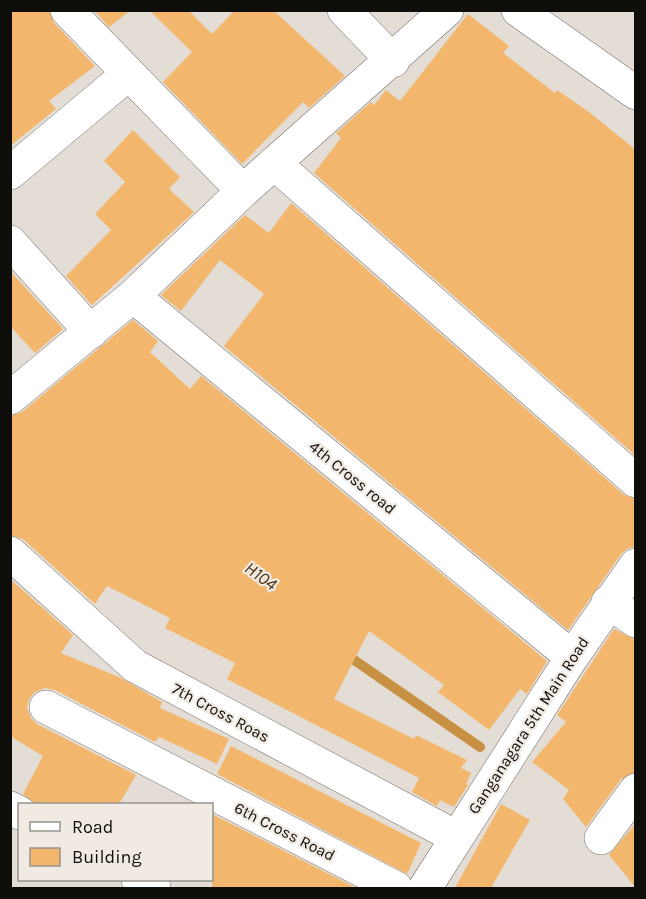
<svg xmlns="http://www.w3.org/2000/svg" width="646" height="899" font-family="Karla,sans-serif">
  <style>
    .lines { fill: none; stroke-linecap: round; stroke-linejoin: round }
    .stream { stroke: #c89043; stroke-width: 10 }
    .building { fill: #f2b76c }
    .minor-casing { stroke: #77716b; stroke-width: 34 }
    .tertiary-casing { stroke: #77716b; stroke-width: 34 }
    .minor { stroke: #fff; stroke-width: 33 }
    .tertiary { stroke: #fff; stroke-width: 33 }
    .labels { text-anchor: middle; stroke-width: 4.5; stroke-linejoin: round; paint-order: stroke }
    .street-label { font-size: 16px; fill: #100e0b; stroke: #f1eae3 }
    .water-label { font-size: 18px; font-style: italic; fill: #4b3313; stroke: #f1eae3 }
  </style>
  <rect width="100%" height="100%" fill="#e3ddd6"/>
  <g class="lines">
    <!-- stream -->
    <path class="stream" d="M344,653L480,747"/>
  </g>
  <!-- building -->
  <path class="building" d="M10,10H49L54,23L95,66L49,101L56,109L10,146Z
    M94,10H131L109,27Z
    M149,10H188L212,34L235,10H273L345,76L309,108L303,102L242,164L163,82L192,52Z
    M468,14L509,46L503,53L555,93L557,90L589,112L636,150V456L314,173L341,138L336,133L371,102L374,105L386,90L400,101Z
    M133,130L180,177L169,189L194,212L92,305L66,276L111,230L95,214L125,182L104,161Z
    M291,203L624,495L636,499V547L628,548L621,554L568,630L224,346L264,294L220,260L181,311L161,295L245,215L269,233Z
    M10,271L63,329L35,353L10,326Z
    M133,320L158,341L150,352L190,389L201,376L547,661L527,694L520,689L489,730L438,692L444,685L369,631L334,699L414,739L416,735L467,760L461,768L471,773L466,784L468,785L454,807L440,800L437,806L412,792L419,778L227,679L235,663L165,628L170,618L107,586L95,604L23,539L10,535V416L22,412Z
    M10,579L73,635L61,653L121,678L162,702L160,708L229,739L217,764L159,737L155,742L55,690L45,688L35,692L29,699L27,708L31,718L37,724L136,775L119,804H36L23,794L43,756L10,736Z
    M614,629L636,640V772L621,779L586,827L563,799L569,790L532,762L566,722L557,715Z
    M231,746L421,843L407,874L217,774Z
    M501,804L530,820L491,888H455Z
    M212,814L356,888H212Z
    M636,823V888L609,855Z"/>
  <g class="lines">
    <defs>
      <path id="minor" d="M67,10L243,191
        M344,10L393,61
        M518,10L636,93
        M274,163L636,481
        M10,173L127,75
        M10,242L91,332
        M133,296L572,657
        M10,398L133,296L243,191L447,10
        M10,553L135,666L456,837
        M608,602L636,621
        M46,707L396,888
        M10,808L20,813
        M601,838L636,790
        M138,880L154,888"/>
      <path id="tertiary" d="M425,888L572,657L636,565"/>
    </defs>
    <!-- minor casing -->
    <use href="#minor" class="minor-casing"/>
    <!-- tertiary casing -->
    <use href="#tertiary" class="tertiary-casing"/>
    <!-- minor -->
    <use href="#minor" class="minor"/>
    <!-- tertiary -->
    <use href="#tertiary" class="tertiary"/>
  </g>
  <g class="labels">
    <!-- street labels -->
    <g class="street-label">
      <text transform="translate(353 477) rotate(39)" y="6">4th Cross road</text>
      <text transform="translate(221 712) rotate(28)" y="6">7th Cross Roas</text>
      <text transform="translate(528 725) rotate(-57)" y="6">Ganganagara 5th Main Road</text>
      <text transform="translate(285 831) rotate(27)" y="6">6th Cross Road</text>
    </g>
    <!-- water labels -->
    <g class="water-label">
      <text transform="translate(261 576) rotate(36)" y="6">H104</text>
    </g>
  </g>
  <!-- border -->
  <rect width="646" height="899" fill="none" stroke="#100e0b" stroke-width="24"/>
  <!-- legend -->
  <rect x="18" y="803" width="195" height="78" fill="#f1eae3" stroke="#97928d" stroke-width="1.5"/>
  <rect x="30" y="822" width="30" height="9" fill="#ffffff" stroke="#97928d" stroke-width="1.5"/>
  <text x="72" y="833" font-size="18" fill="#100e0b">Road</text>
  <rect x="30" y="848" width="30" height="18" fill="#f2b76c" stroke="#97928d" stroke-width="1.5"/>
  <text x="72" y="863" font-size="18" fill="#100e0b">Building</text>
</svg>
